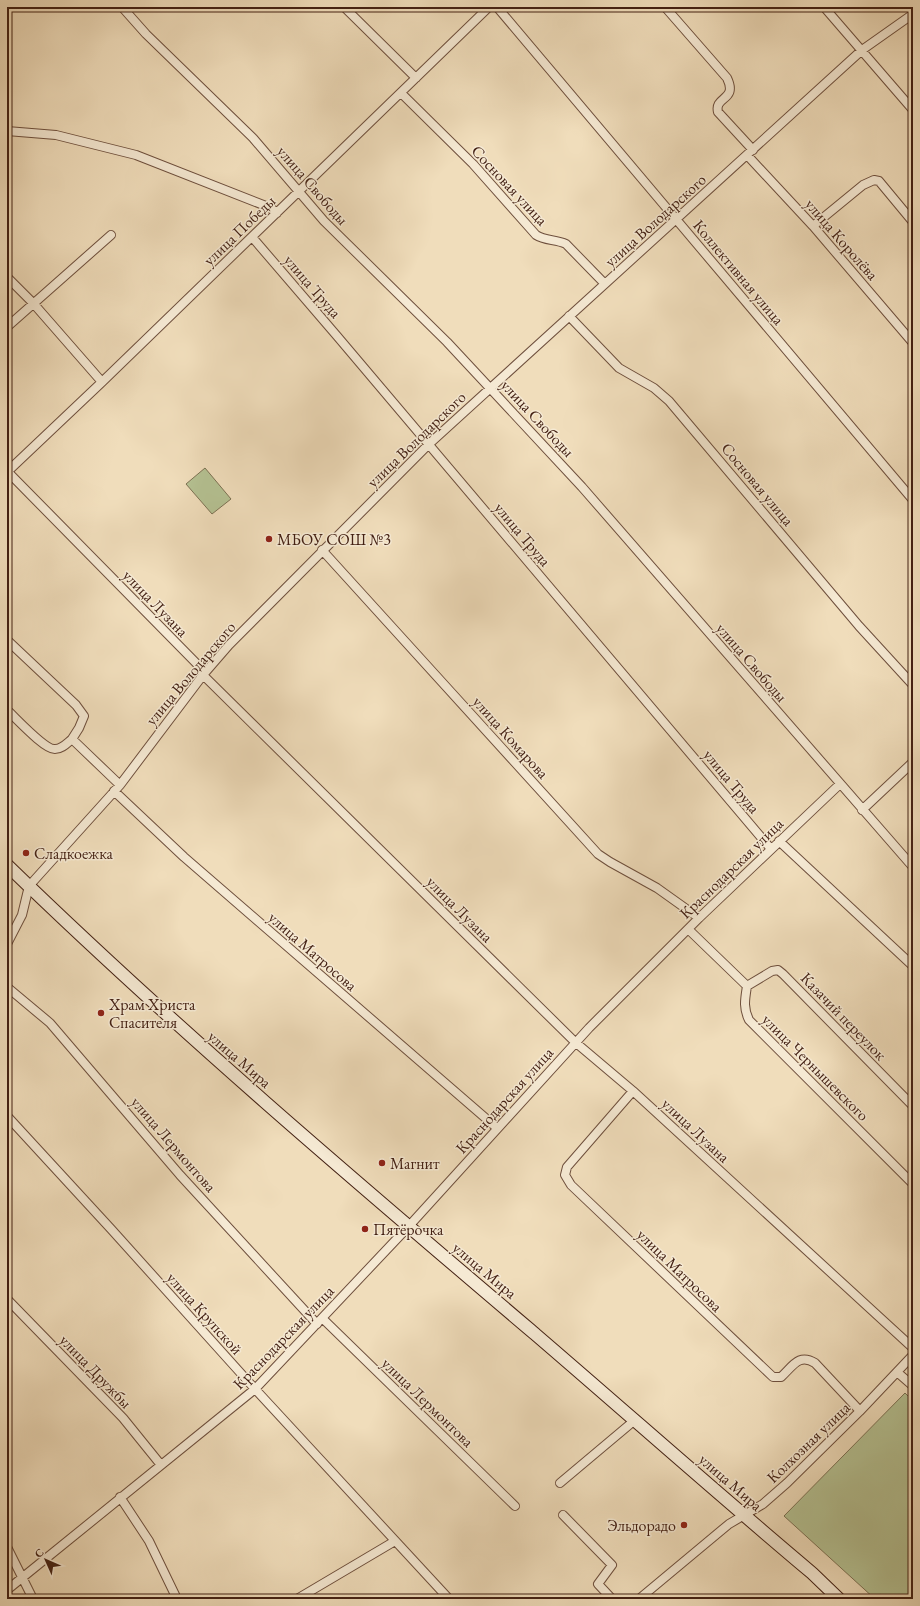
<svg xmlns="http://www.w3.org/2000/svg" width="920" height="1606" font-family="'EB Garamond',serif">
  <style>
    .green { fill: #b5c293; stroke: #7c7153 }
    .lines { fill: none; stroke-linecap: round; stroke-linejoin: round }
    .street-casing { stroke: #6e4f3d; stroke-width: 10 }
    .secondary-casing { stroke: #432013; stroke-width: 14 }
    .street { stroke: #f5e9d3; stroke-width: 8 }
    .secondary { stroke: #f5e9d3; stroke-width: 12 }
    .poi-dot { fill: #8f2418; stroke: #f5e9d3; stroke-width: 1.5 }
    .labels { text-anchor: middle; stroke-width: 3; stroke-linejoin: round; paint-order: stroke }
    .street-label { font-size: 16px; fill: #432013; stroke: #f5e9d3 }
    .poi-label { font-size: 16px; fill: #432013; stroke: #f5e9d3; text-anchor: start }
  </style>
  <rect width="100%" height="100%" fill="#f0ddbb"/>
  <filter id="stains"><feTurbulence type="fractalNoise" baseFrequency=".005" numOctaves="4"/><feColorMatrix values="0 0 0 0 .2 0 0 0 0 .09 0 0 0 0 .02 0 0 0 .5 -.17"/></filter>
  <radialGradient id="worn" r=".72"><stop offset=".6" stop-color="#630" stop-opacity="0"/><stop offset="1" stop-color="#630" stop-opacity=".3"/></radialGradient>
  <!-- green -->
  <path class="green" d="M205,468L231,499L212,514L186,484Z
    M905,1393L913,1401V1599H886L880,1594L875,1599L784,1516Z"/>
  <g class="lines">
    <defs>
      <path id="street" d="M122,7L146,34L253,138L324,221L447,342L582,487L913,867
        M344,7L416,78
        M497,7L913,500
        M665,7L727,78C738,101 714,96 718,112L753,150
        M824,7L913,110
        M401,93L473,164L536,235C545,241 556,239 566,244L605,284
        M7,131L56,135L136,155L271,208L277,213
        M747,155L813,226L913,343
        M813,226L863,185L874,180L879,181L913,222
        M252,237L337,336L771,849
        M7,277L33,303L102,382
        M569,316L619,368L654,388L669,401L859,626L913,685
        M7,327L111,235
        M7,471L199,666L203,675L575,1042L633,1091L913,1348
        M7,472L102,382L489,7
        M322,550L598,854L610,862L657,888L699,918
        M7,640L76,705L84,716L79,728L72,739L120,785
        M7,710C16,718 45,750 55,749C62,749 67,743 72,739
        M114,791L184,857L497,1128
        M862,810L913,762
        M779,841L913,966
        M688,929L747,986
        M7,944L22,915L29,886L120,785L203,675L229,645L429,444L862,50L913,14
        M747,986C745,999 743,1008 749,1020L913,1184
        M747,986L772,971L778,970L783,974L913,1106
        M7,987L50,1023L180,1175L317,1324
        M633,1091L567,1167L565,1175L571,1185L773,1377H781C793,1366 799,1353 815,1363L860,1411
        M7,1116L111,1229L255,1389L449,1599
        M7,1299L123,1418L161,1465
        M322,1318L515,1506
        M897,1372L913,1386
        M560,1483L635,1420
        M120,1497L149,1541L177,1599
        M563,1515L612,1565L598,1584L612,1599
        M7,1547L33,1599
        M7,1590L255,1389L409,1226L589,1028L699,918L840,784
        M297,1599L395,1541
        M639,1599L729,1524L763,1504L787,1483L860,1411L913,1355"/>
      <path id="secondary" d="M7,865C176,1029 355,1181 535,1334C627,1413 718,1494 812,1573L839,1599"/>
    </defs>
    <!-- street casing -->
    <use href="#street" class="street-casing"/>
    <!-- secondary casing -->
    <use href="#secondary" class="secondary-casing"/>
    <!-- street -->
    <use href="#street" class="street"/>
    <!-- secondary -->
    <use href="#secondary" class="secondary"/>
  </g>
  <!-- markers -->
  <g class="poi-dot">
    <circle cx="269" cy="539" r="4"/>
    <circle cx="26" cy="853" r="4"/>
    <circle cx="101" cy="1013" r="4"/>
    <circle cx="382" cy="1163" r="4"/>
    <circle cx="365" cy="1229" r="4"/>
    <circle cx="684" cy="1525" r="4"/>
  </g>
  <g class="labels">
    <!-- street labels -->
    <g class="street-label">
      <text transform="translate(313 185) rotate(49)" y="6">улица Свободы</text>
      <text transform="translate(510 185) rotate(47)" y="6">Сосновая улица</text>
      <text transform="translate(655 220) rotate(-42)" y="6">улица Володарского</text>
      <text transform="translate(239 230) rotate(-44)" y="6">улица Победы</text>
      <text transform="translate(842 239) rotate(49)" y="6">улица Королёва</text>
      <text transform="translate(739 272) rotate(50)" y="6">Коллективная улица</text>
      <text transform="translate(313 286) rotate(49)" y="6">улица Труда</text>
      <text transform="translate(538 418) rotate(47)" y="6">улица Свободы</text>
      <text transform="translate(416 439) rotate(-44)" y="6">улица Володарского</text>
      <text transform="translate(758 484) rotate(50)" y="6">Сосновая улица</text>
      <text transform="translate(523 534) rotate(50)" y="6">улица Труда</text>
      <text transform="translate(156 603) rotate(46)" y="6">улица Лузана</text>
      <text transform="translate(752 662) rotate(49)" y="6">улица Свободы</text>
      <text transform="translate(190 673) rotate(-50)" y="6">улица Володарского</text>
      <text transform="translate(511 737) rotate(48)" y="6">улица Комарова</text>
      <text transform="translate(732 781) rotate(50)" y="6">улица Труда</text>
      <text transform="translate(731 868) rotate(-44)" y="6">Краснодарская улица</text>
      <text transform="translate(460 909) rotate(45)" y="6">улица Лузана</text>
      <text transform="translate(313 951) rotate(41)" y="6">улица Матросова</text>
      <text transform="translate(844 1016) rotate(46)" y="6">Казачий переулок</text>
      <text transform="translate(240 1059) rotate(41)" y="6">улица Мира</text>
      <text transform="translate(816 1067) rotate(45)" y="6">улица Чернышевского</text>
      <text transform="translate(504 1100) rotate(-48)" y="6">Краснодарская улица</text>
      <text transform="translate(696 1130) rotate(43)" y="6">улица Лузана</text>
      <text transform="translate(174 1144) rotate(49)" y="6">улица Лермонтова</text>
      <text transform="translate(485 1270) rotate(40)" y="6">улица Мира</text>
      <text transform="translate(680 1270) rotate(44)" y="6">улица Матросова</text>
      <text transform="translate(205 1313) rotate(48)" y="6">улица Крупской</text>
      <text transform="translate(283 1337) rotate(-46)" y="6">Краснодарская улица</text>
      <text transform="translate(96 1371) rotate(46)" y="6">улица Дружбы</text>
      <text transform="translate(428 1402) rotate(44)" y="6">улица Лермонтова</text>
      <text transform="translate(808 1442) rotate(-44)" y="6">Колхозная улица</text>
      <text transform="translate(731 1482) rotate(41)" y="6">улица Мира</text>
    </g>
    <!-- poi labels -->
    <g class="poi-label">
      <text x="277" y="545">МБОУ СОШ №3</text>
      <text x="34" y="859">Сладкоежка</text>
      <text x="109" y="1010">Храм Христа<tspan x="109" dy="18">Спасителя</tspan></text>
      <text x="390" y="1169">Магнит</text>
      <text x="373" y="1235">Пятёрочка</text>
      <text x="676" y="1531" text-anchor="end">Эльдорадо</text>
    </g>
  </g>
  <!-- margin -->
  <rect width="920" height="1606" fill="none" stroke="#f0ddbb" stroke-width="24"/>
  <rect x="8" y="8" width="904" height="1590" fill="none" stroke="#432013" stroke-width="2"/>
  <rect x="12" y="12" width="896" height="1582" fill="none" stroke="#432013"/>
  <!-- north arrow -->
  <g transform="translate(46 1560) rotate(315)" stroke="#f5e9d3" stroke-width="3" paint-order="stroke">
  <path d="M0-3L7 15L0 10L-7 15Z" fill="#432013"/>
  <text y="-6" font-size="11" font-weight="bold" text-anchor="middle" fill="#432013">С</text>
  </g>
  <rect width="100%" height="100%" filter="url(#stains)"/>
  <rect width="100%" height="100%" fill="url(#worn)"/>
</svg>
